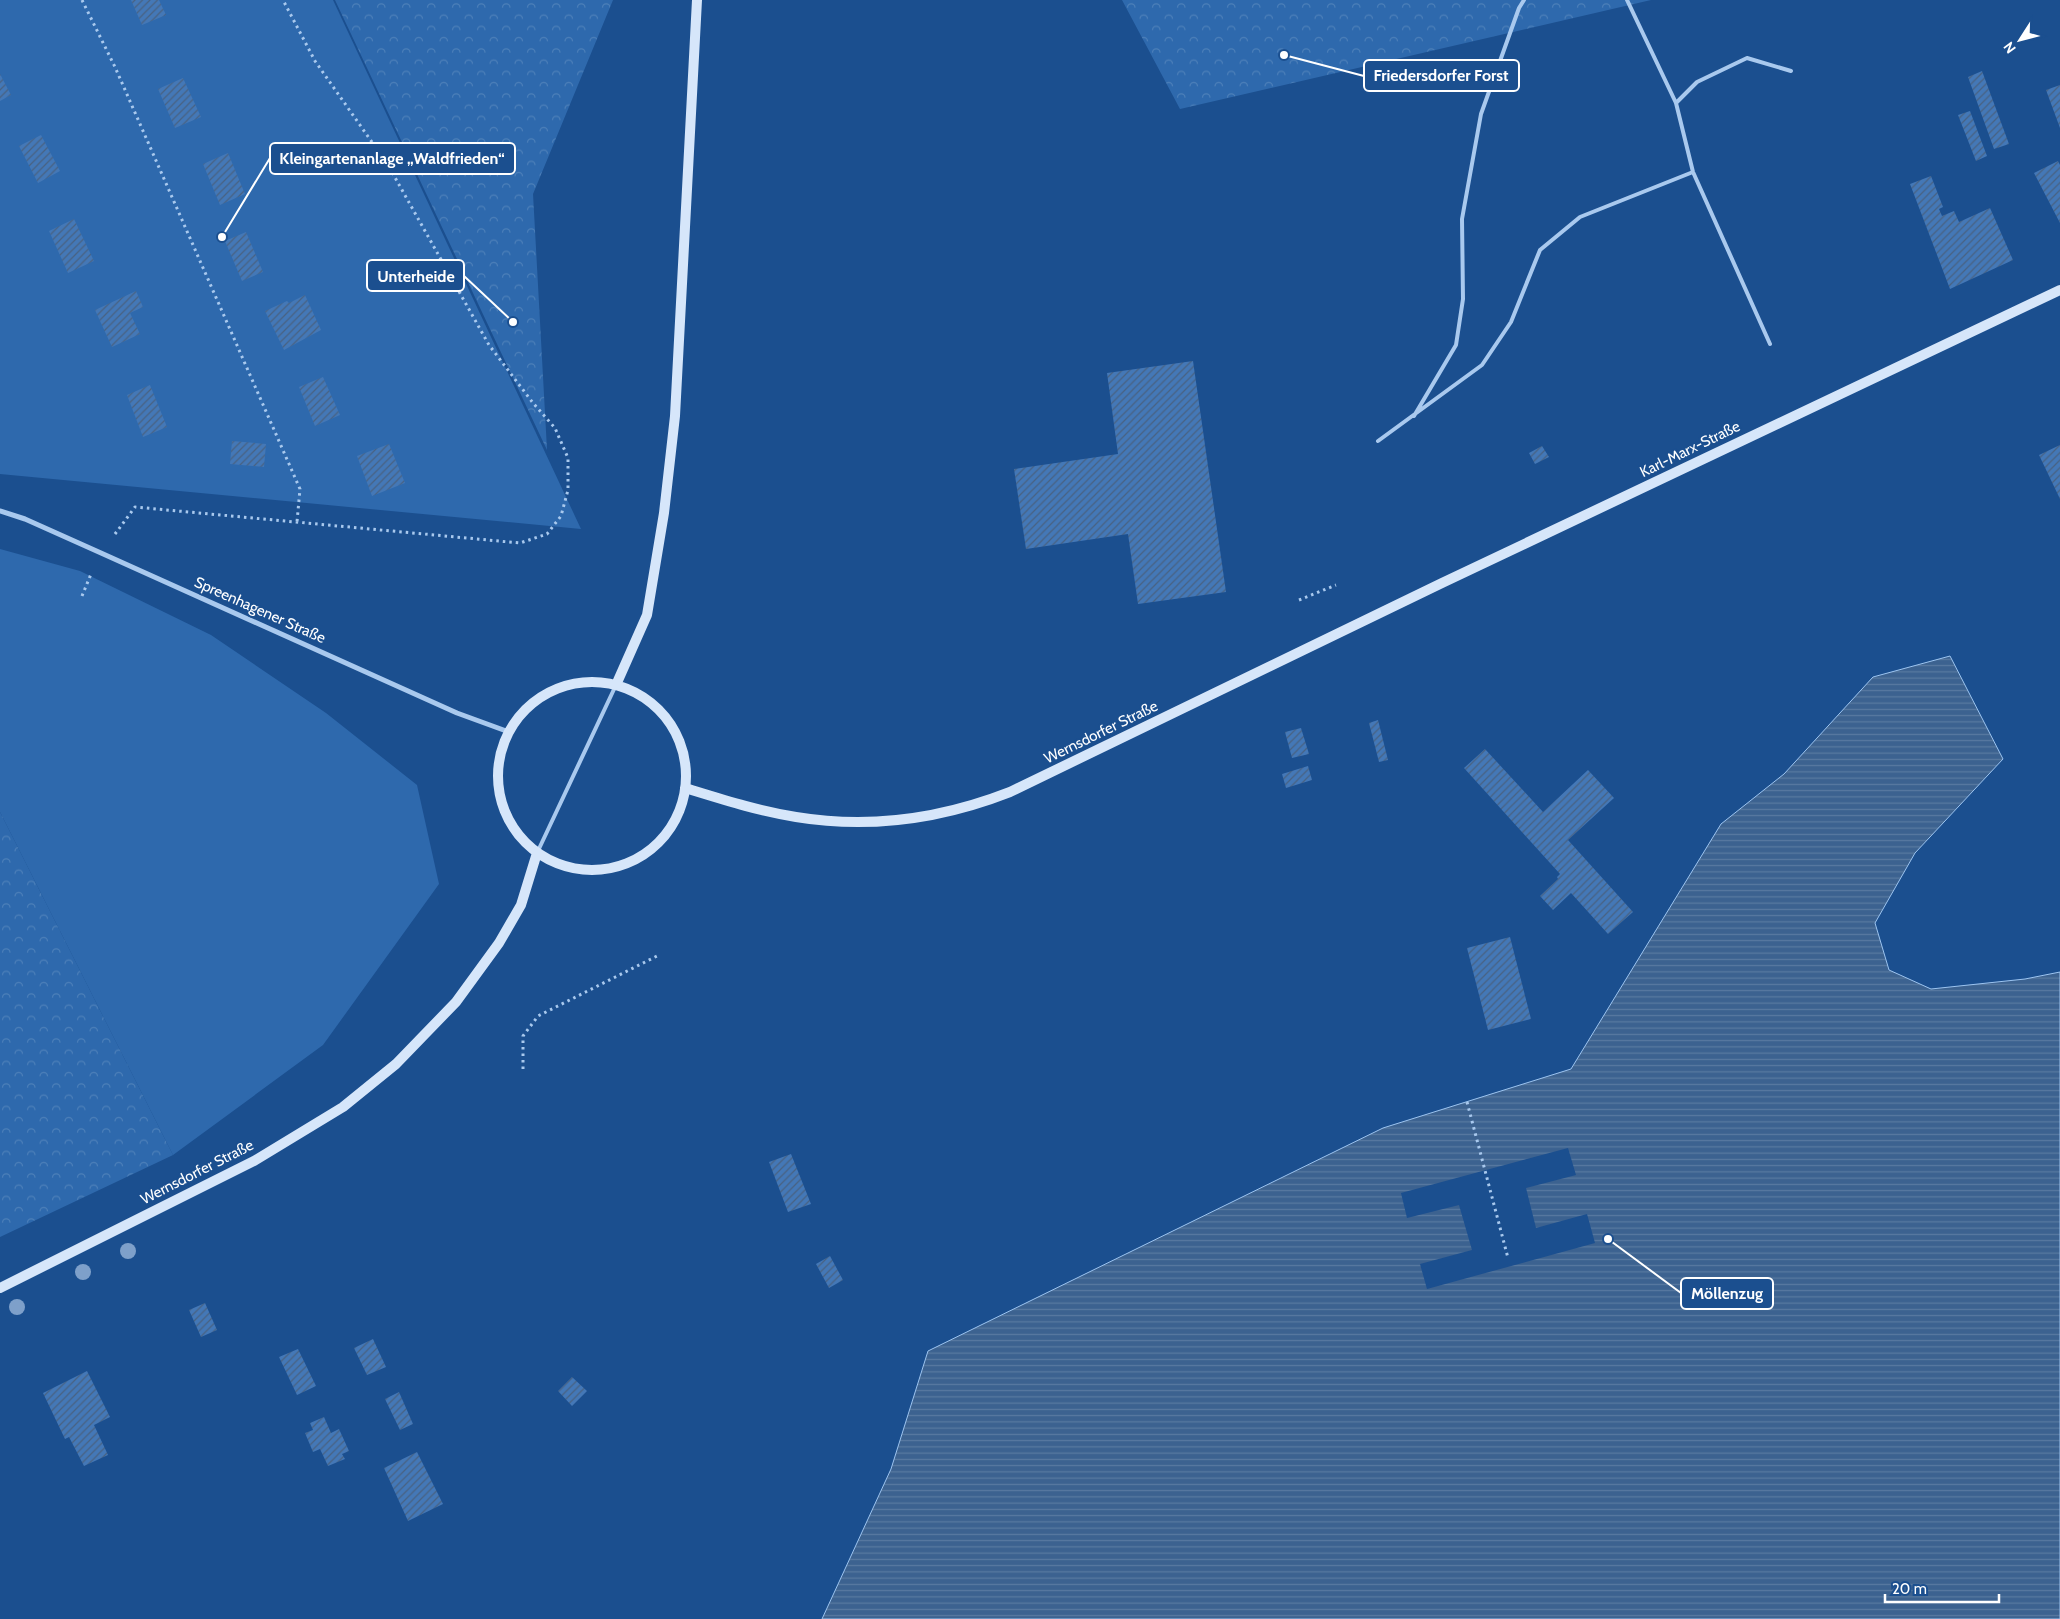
<svg xmlns="http://www.w3.org/2000/svg" width="2060" height="1619" font-family="Cabin,sans-serif">
  <style>
    .green { fill: #2e69ad }
    .forest { fill: url(#forest-crowns) }
    .water { fill: url(#water-rules); stroke: #9cc4f0 }
    .pier { fill: #1b4f8f }
    .building { fill: url(#building-hatch) }
    .lines { fill: none; stroke-linecap: round; stroke-linejoin: round }
    .path { stroke: #a9c9ee; stroke-width: 3; stroke-dasharray: 2.5 4; stroke-linecap: butt }
    .lane { stroke: #a9c9ee; stroke-width: 4 }
    .street { stroke: #a9c9ee; stroke-width: 5 }
    .secondary { stroke: #d6e6fa; stroke-width: 10 }
    .tree { fill: #7ea0ca }
    .labels { text-anchor: middle; stroke-width: 4; stroke-linejoin: round; paint-order: stroke }
    .street-label { font-size: 15px; fill: #fff; stroke: #1b4f8f }
    .leader { fill: none; stroke: #fff; stroke-width: 2 }
    .callout-dot { fill: #fff; stroke: #1b4f8f; stroke-width: 2 }
    .callout { fill: #1b4f8f; stroke: #fff; stroke-width: 2 }
    .callout-label { font-size: 16px; text-anchor: middle; font-weight: bold; fill: #fff }
  </style>
  <defs>
    <pattern id="forest-crowns" width="20" height="18" patternUnits="userSpaceOnUse" patternTransform="scale(1.25)"><rect width="20" height="18" fill="#2e69ad"/><path d="M2 6a3 3 0 1 1 6 0M12 15a3 3 0 1 1 6 0" fill="none" stroke="#4d80b9"/></pattern>
    <pattern id="water-rules" width="6" height="5" patternUnits="userSpaceOnUse" patternTransform="scale(1.25)"><rect width="6" height="5" fill="#3c6290"/><path d="M0 2.5h6" fill="none" stroke="#597aa1"/></pattern>
    <pattern id="building-hatch" width="6" height="6" patternUnits="userSpaceOnUse" patternTransform="scale(1.25)"><rect width="6" height="6" fill="#4478b7"/><path d="M-1 1l2-2M0 6l6-6M5 7l2-2" fill="none" stroke="#486282"/></pattern>
  </defs>
  <rect width="100%" height="100%" fill="#1b4f8f"/>
  <!-- green -->
  <path class="green" d="M0,0H333L581,529L0,474Z
    M0,549L80,571L211,635L326,713L417,785L439,884L323,1045L173,1155L0,812Z"/>
  <!-- forest -->
  <path class="forest" d="M335,0H613L533,194L547,450Z
    M1122,0H1651L1180,109Z
    M0,812L173,1155L0,1237Z"/>
  <!-- water -->
  <path class="water" d="M1950,656L2003,759L1915,853L1875,923L1889,970L1931,989L2025,979L2060,972V1619H822L891,1469L928,1351L1383,1128L1571,1069L1721,824L1784,774L1873,677Z"/>
  <!-- pier -->
  <path class="pier" d="M1568,1148L1576,1175L1526,1188L1536,1228L1587,1214L1595,1243L1427,1289L1420,1264L1472,1250L1459,1205L1407,1218L1401,1193Z"/>
  <!-- building -->
  <path class="building" d="M131,0H159L166,15L142,25Z
    M1982,71L2009,144L1994,149L1968,77Z
    M0,74L11,95L0,101Z
    M183,78L201,117L175,128L158,89Z
    M2060,85V128L2046,90Z
    M1970,111L1987,156L1976,161L1958,115Z
    M41,135L60,171L38,183L19,146Z
    M228,153L245,194L220,205L203,164Z
    M2058,161L2060,165V223L2034,173Z
    M1931,176L1943,207L1939,209L1942,216L1954,211L1959,222L1990,208L2013,260L1950,289L1910,184Z
    M74,219L94,261L68,273L49,231Z
    M246,232L263,272L242,281L225,241Z
    M136,291L143,307L130,313L140,334L112,347L95,310Z
    M305,295L321,330L284,350L265,311L287,301L289,303Z
    M1193,361L1226,592L1138,604L1128,534L1026,549L1014,469L1118,454L1107,373Z
    M323,377L340,415L315,426L299,387Z
    M150,385L167,427L143,437L127,395Z
    M232,441L266,444L264,467L230,464Z
    M389,444L405,483L372,496L357,456Z
    M2060,445V499L2039,455Z
    M1542,446L1549,457L1535,464L1529,453Z
    M1378,720L1388,760L1379,762L1369,723Z
    M1301,728L1309,754L1292,758L1285,732Z
    M1485,749L1543,812L1588,770L1614,798L1568,840L1633,912L1608,934L1571,893L1553,910L1540,896L1558,879L1557,877L1560,874L1464,768Z
    M1308,766L1312,780L1286,788L1282,774Z
    M1510,937L1531,1019L1488,1030L1467,948Z
    M791,1154L811,1204L788,1212L769,1162Z
    M830,1256L843,1280L829,1288L816,1264Z
    M205,1303L217,1330L201,1337L189,1310Z
    M373,1339L386,1367L367,1375L354,1348Z
    M298,1349L316,1386L297,1395L279,1357Z
    M87,1371L110,1417L94,1425L108,1455L84,1466L69,1437L65,1439L43,1393Z
    M572,1377L587,1391L572,1406L558,1391Z
    M399,1392L413,1424L400,1430L385,1399Z
    M324,1417L331,1433L339,1429L349,1451L342,1454L345,1459L328,1466L320,1449L313,1452L305,1433L313,1430L310,1423Z
    M417,1452L443,1504L408,1521L384,1468Z"/>
  <g class="lines">
    <!-- path -->
    <path class="path" d="M82,0L115,67L300,489L297,522
      M115,534L135,507L520,543L547,534L561,516L568,490V458L555,428L533,403L489,345L388,165L315,61L283,0
      M82,596L91,574
      M1299,600L1336,585
      M523,1069V1036L538,1016L659,955
      M1467,1102L1508,1258"/>
    <!-- lane -->
    <path class="lane" d="M1627,0L1676,103L1693,172L1770,344
      M1676,103L1697,82L1747,58L1791,71
      M1414,416L1456,345L1463,299L1462,219L1481,114L1519,8L1524,0
      M1378,441L1482,365L1511,322L1540,250L1580,217L1693,172
      M537,853L616,685"/>
    <!-- street -->
    <path class="street" d="M0,511L25,519L101,553L457,713L509,732"/>
    <!-- secondary -->
    <path class="secondary" d="M498 776a94 94 0 1 1 188 0a94 94 0 1 1-188 0Z
      M616,685L647,615L664,513L675,416L697,0
      M685,788C721,799 758,811 796,817C869,829 941,819 1010,792L1442,583L2060,290
      M0,1288L254,1161L343,1107L396,1064L456,1002L499,943L521,905L537,853"/>
  </g>
  <!-- trees -->
  <g class="tree">
    <circle cx="128" cy="1251" r="8"/>
    <circle cx="83" cy="1272" r="8"/>
    <circle cx="17" cy="1307" r="8"/>
  </g>
  <g class="labels">
    <!-- street labels -->
    <g class="street-label">
      <text transform="translate(1690 449) rotate(-26)" y="5">Karl-Marx-Straße</text>
      <text transform="translate(260 610) rotate(24)" y="5">Spreenhagener Straße</text>
      <text transform="translate(1101 732) rotate(-26)" y="5">Wernsdorfer Straße</text>
      <text transform="translate(197 1172) rotate(-27)" y="5">Wernsdorfer Straße</text>
    </g>
  </g>
  <!-- callouts -->
  <path class="leader" d="M1284 55L1364 76M222 237L270 158M513 322L464 276M1608 1239L1681 1293"/>
  <g class="callout-dot">
    <circle cx="1284" cy="55" r="5"/>
    <circle cx="222" cy="237" r="5"/>
    <circle cx="513" cy="322" r="5"/>
    <circle cx="1608" cy="1239" r="5"/>
  </g>
  <g class="callout">
    <rect x="1364" y="60" width="155" height="31" rx="5"/>
    <rect x="270" y="143" width="245" height="31" rx="5"/>
    <rect x="367" y="260" width="97" height="31" rx="5"/>
    <rect x="1681" y="1278" width="92" height="31" rx="5"/>
  </g>
  <g class="callout-label">
    <text x="1441" y="81">Friedersdorfer Forst</text>
    <text x="392" y="164">Kleingartenanlage „Waldfrieden“</text>
    <text x="416" y="282">Unterheide</text>
    <text x="1727" y="1299">Möllenzug</text>
  </g>
  <!-- north arrow -->
  <g transform="translate(2020 40) rotate(234)" stroke="#1b4f8f" stroke-width="4" paint-order="stroke">
  <path d="M0-4L9 19L0 12L-9 19Z" fill="#ffffff"/>
  <text y="-8" font-size="14" font-weight="bold" text-anchor="middle" fill="#ffffff">N</text>
  </g>
  <!-- scale -->
  <path d="M1885 1594v8h114v-8" fill="none" stroke="#ffffff" stroke-width="2.5"/>
  <text x="1892" y="1594" font-size="15" fill="#ffffff" stroke="#1b4f8f" stroke-width="4" paint-order="stroke">20 m</text>
</svg>
